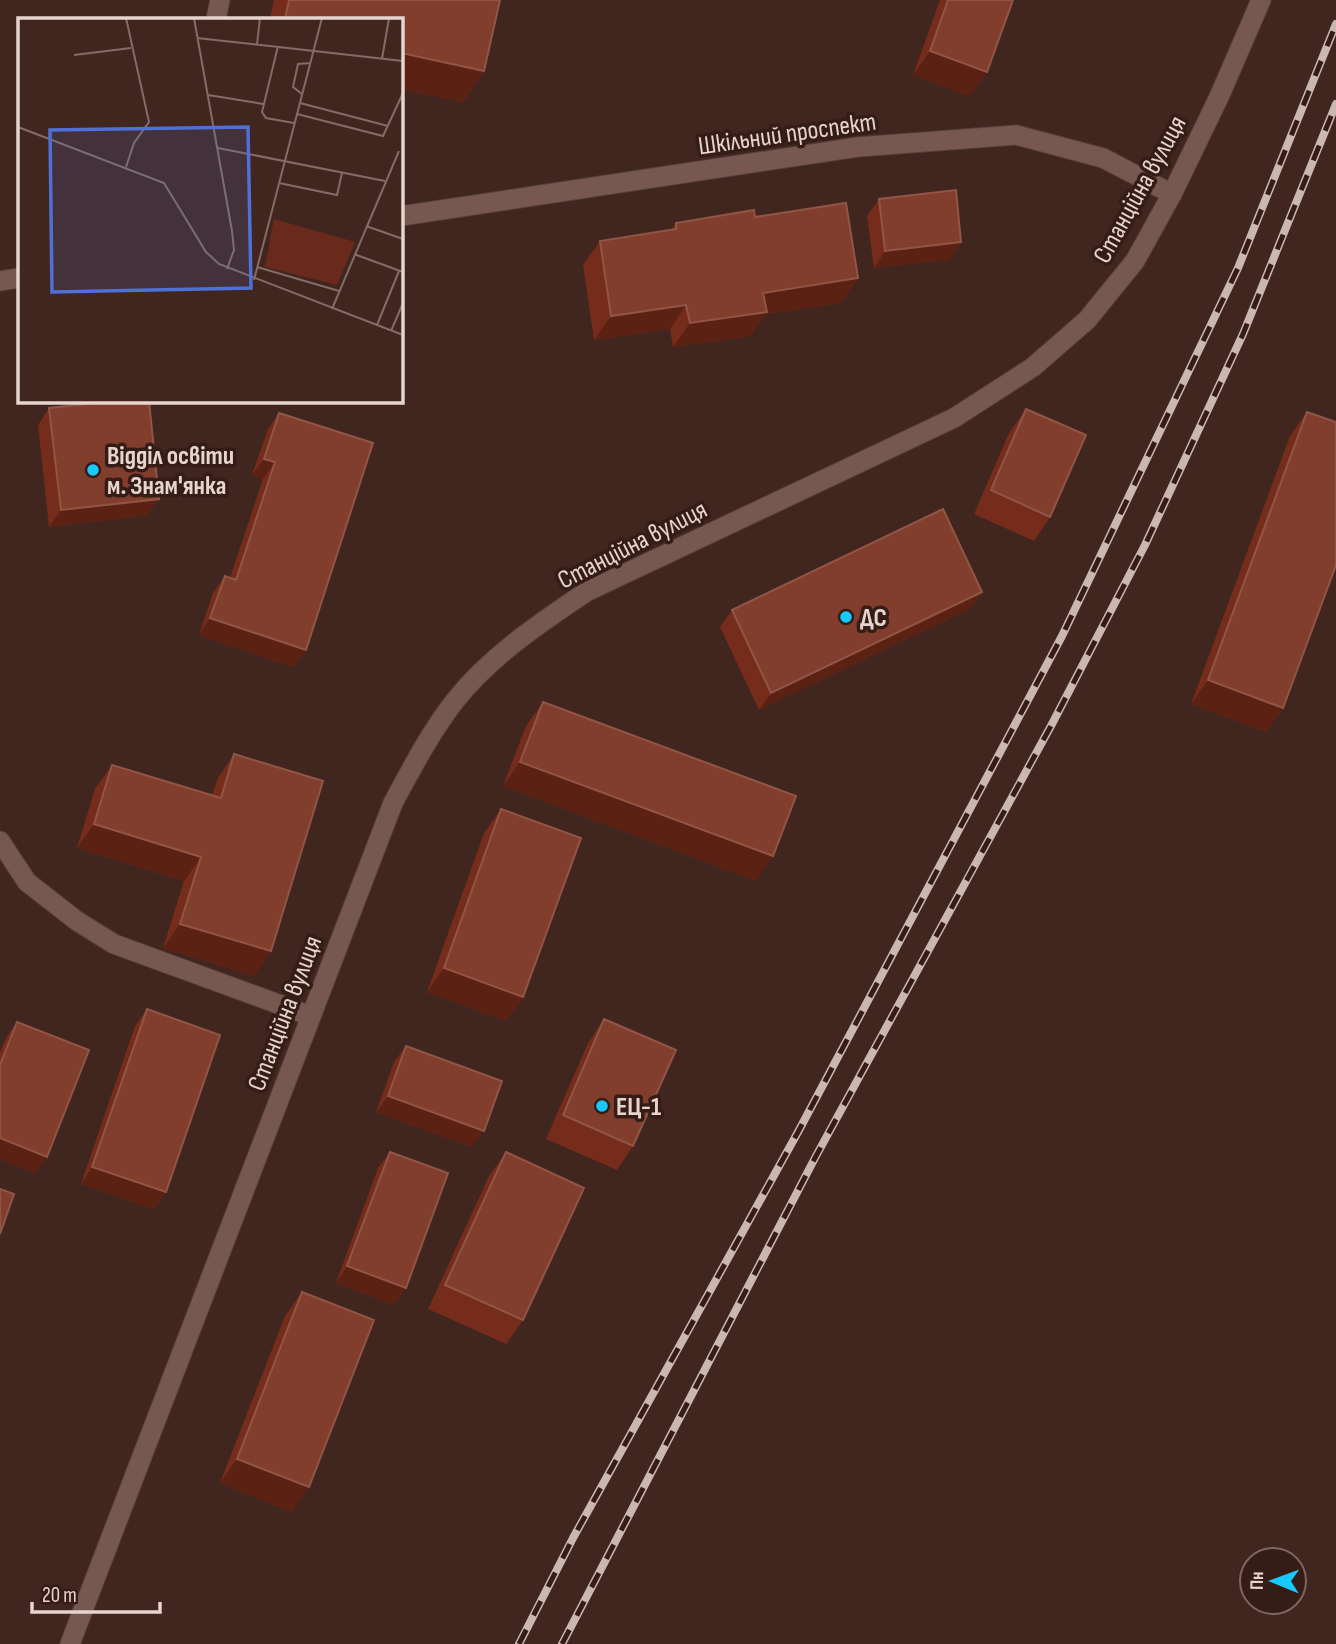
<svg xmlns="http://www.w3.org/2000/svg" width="1336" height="1644" font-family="'Sofia Sans Condensed',sans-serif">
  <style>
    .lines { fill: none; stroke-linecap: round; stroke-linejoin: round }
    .service-casing { stroke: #58413c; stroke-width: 21 }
    .pedestrian-casing { stroke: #58413c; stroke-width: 21 }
    .minor-casing { stroke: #58413c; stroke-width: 21 }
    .tertiary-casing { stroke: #58413c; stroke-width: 21 }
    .service { stroke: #775851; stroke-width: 19 }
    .pedestrian { stroke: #775851; stroke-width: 19 }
    .minor { stroke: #775851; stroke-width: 19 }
    .tertiary { stroke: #775851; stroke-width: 19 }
    .rail-casing { stroke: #cbb7b2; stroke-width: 8 }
    .rail { stroke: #361c16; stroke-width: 5; stroke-dasharray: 16; stroke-linecap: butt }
    .wall { fill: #752c1a }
    .shaded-wall { fill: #5b2214 }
    .building { fill: #823e2d; stroke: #915546; stroke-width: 2 }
    .poi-dot { fill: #17cafb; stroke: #361c16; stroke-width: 2.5 }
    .labels { text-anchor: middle; stroke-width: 7; stroke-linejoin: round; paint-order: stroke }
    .street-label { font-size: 26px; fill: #e6d4cf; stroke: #361c16 }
    .poi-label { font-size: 26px; font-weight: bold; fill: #e6d4cf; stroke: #361c16; text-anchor: start }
    .inset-road { fill: none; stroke: #836c66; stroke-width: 2 }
    .view { fill: #4f70d6; fill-opacity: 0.15; stroke: #4f70d6; stroke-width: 3.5 }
    .inset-edge { fill: none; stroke: #e6d4cf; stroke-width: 3.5 }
  </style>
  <rect width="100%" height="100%" fill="#412620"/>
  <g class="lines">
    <defs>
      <path id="service" d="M0,841L27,882L77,921L114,944L311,1016"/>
      <path id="pedestrian" d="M401,216L858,147L1016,135L1103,158L1172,194
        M0,281L19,278"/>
      <path id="minor" d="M216,19L220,0
        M70,1644L393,803C412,768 430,733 454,702C489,657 540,623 586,592L954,418L1033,367L1087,320L1135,261L1172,194"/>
      <path id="tertiary" d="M1172,194L1219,97L1261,0"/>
    </defs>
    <!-- service casing -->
    <use href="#service" class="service-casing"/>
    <!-- pedestrian casing -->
    <use href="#pedestrian" class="pedestrian-casing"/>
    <!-- minor casing -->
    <use href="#minor" class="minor-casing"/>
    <!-- tertiary casing -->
    <use href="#tertiary" class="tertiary-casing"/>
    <!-- service -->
    <use href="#service" class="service"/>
    <!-- pedestrian -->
    <use href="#pedestrian" class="pedestrian"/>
    <!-- minor -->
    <use href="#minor" class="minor"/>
    <!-- tertiary -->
    <use href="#tertiary" class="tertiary"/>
    <defs>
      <path id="rail" d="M519,1644L573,1538L798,1132L1062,636L1238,268L1336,24
        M562,1644L816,1156L1052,724L1145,545L1243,334L1336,104"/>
    </defs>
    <!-- rail casing -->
    <use href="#rail" class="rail-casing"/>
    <!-- rail -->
    <use href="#rail" class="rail"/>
  </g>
  <!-- wall -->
  <path class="wall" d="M274,0H500L484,71L463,102L401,89V19H270Z
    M940,0H1013L970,96L913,75Z
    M879,199L950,259L874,268L867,216Z
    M755,217L858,278L841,303L765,314L750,336L673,347L670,329L594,340L583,265L600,241L671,230L676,223Z
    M49,408L148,515L49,527L38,425Z
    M1026,409L1050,517L1034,541L974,514L1009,433Z
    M1307,412L1283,708L1266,732L1191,704L1290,436Z
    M279,413L294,667L199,635L213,593L225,576L230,578L263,479L252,475L268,429Z
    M971,608L759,710L720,627L732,610Z
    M543,702L756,881L503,786L526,726Z
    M234,754L255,976L163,948L184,881L77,848L95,789L112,765L212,795L218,778Z
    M501,809L523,997L506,1021L427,992L484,833Z
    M147,1009L166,1192L154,1209L81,1184L135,1026Z
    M604,1019L633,1146L617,1170L546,1139L588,1043Z
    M17,1022L35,1173L0,1159V1053L6,1038Z
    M406,1046L472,1147L376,1112L394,1062Z
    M390,1152L394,1305L336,1283L378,1168Z
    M506,1152L523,1320L506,1344L428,1309L489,1176Z
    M302,1292L292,1512L220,1483L285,1316Z"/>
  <!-- shaded-wall -->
  <path class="shaded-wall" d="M930,51L987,72L970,96L913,75Z
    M401,53L484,71L463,102L401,89Z
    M961,242L950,259L874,268L885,251Z
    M858,278L841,303L765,314L750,336L673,347L690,323L763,293Z
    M686,305L670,329L594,340L611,316Z
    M264,459L275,462L263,479L252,475Z
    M159,499L148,515L49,527L61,510Z
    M982,592L971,608L759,710L771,693Z
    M210,618L306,650L294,667L199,635Z
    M1208,680L1283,708L1266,732L1191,704Z
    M520,762L773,856L756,881L503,786Z
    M94,824L201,857L184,881L77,848Z
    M180,924L271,951L255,976L163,948Z
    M444,968L523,997L506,1021L427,992Z
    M388,1096L484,1131L472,1147L376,1112Z
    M0,1138L47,1157L35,1173L0,1159Z
    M92,1167L166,1192L154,1209L81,1184Z
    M347,1266L406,1288L394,1305L336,1283Z
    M237,1459L309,1487L292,1512L220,1483Z"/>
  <!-- building -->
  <path class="building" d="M289,0H500L484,71L401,53V19H285Z
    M948,0H1013L987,72L930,51Z
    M956,190L961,242L885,251L879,199Z
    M846,203L858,278L763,293L767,312L690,323L686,305L611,316L600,241L676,229V223L754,210L755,217Z
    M115,401H149L159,499L61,510L49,408Z
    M1026,409L1086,435L1050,517L991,490Z
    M1307,412L1336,422V565L1283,708L1208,680Z
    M279,413L373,443L306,650L210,618L225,576L236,580L275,462L264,459Z
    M943,509L982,592L771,693L732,610Z
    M543,702L796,796L773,856L520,762Z
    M234,754L323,781L271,951L180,924L201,857L94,824L112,765L221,798Z
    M501,809L581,838L523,997L444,968Z
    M147,1009L220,1035L166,1192L92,1167Z
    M604,1019L676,1050L633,1146L563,1115Z
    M17,1022L89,1050L47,1157L0,1138V1065Z
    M406,1046L502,1081L484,1131L388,1096Z
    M390,1152L448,1173L406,1288L347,1266Z
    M506,1152L584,1188L523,1320L445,1285Z
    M0,1189L14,1194L0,1234Z
    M302,1292L374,1320L309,1487L237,1459Z"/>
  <!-- markers -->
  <g class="poi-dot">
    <circle cx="93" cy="470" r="7"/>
    <circle cx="846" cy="617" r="7"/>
    <circle cx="602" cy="1106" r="7"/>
  </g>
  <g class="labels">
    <!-- street labels -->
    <g class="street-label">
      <text transform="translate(787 133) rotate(-8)" y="9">Шкільний проспект</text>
      <text transform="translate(1139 189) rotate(-61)" y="9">Станційна вулиця</text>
      <text transform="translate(632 544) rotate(-27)" y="9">Станційна вулиця</text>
      <text transform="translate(284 1013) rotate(-69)" y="9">Станційна вулиця</text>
    </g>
    <!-- poi labels -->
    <g class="poi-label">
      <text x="107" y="464">Відділ освіти<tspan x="107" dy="30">м. Знам'янка</tspan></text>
      <text x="860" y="626">ДС</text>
      <text x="616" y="1115">ЕЦ-1</text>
    </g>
  </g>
  <!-- overview -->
  <g transform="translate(18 18)">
    <rect width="385" height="385" fill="#412620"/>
    <path d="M256,201L337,224L319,267L247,249Z" fill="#6a2a1b"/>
    <path class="inset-road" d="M108,0L131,104L116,125L108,149M176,0L214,213L216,232L209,251M179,20L385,43M239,26L242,0M260,28L244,94L248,100L276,105M56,37L113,30M364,41L371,0M284,76L275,69L280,46L292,45M190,77L245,86M282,85L370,108M279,96L365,118L385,75M0,109L146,165L188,234L201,246L385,317M200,130L367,163M261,165L319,177L324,155M348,208L385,221M336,236L385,254M239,249L321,273M236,262L304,0M314,291L381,133M359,307L381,253M373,313L385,285"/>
    <path class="view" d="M230,109L233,270L34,274L32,112Z"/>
    <rect width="385" height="385" class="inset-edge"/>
  </g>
  <!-- north arrow -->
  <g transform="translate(1273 1581) rotate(271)"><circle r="33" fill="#361c16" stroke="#7c6660" stroke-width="2"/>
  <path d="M0-5L12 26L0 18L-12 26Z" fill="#17cafb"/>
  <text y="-10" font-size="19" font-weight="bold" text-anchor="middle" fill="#e6d4cf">Пн</text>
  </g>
  <!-- scale -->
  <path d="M32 1602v10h128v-10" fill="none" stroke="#e6d4cf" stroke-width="3.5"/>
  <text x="42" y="1602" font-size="21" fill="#e6d4cf" stroke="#361c16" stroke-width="5" paint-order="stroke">20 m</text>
</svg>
